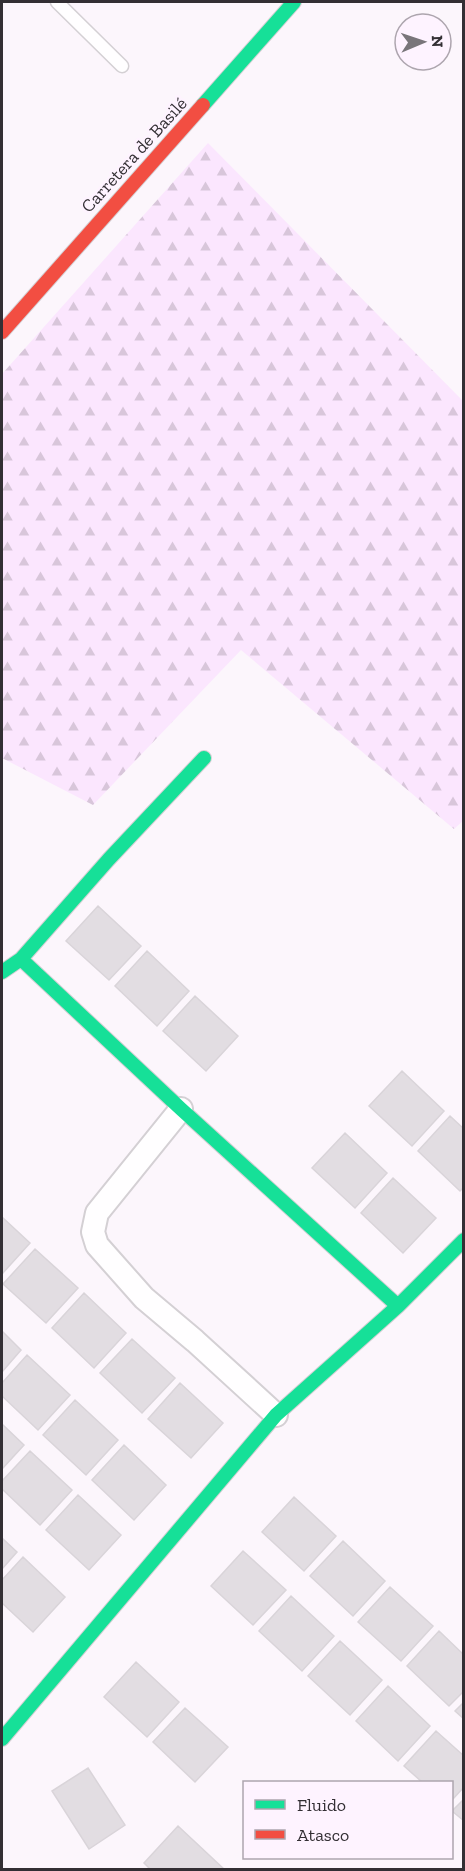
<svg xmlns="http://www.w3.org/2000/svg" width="465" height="1871" font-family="'Zilla Slab',serif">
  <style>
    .forest { fill: url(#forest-firs) }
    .building { fill: #e2dde2; stroke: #d9d4d9; stroke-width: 1.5 }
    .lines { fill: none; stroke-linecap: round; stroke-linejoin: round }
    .lane-casing { stroke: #d4d0d4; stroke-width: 15 }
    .street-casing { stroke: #d4d0d4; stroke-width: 26 }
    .fast-casing { stroke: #d4d0d4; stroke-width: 16 }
    .jam-casing { stroke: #d4d0d4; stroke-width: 16 }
    .lane { stroke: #fffeff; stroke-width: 12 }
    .street { stroke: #fffeff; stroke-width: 22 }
    .fast { stroke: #16e098; stroke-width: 14 }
    .jam { stroke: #f24e42; stroke-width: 14 }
    .labels { text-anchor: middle; stroke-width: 5; stroke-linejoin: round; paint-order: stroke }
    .street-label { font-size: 18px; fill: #332f34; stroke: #fef3ff }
  </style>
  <defs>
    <pattern id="forest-firs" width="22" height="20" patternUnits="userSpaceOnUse" patternTransform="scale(1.5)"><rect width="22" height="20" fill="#fbe6fe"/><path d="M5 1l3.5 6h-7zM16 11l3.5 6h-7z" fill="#d8c6da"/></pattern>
  </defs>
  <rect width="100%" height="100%" fill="#fcf6fc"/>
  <!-- forest -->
  <path class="forest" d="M208,143L463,401L464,820L454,829L241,650L93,805L2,758V374Z"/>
  <!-- building -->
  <path class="building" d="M98,906L141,946L109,980L66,941Z
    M147,951L189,991L157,1026L115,986Z
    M195,996L238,1036L206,1071L163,1031Z
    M402,1071L444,1111L412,1146L369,1106Z
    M450,1116L464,1129V1187L460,1191L418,1151Z
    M345,1133L387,1173L355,1208L312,1168Z
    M393,1178L436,1218L403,1253L361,1213Z
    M2,1217L30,1243L2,1274Z
    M35,1249L78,1288L46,1323L3,1284Z
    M84,1293L126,1333L94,1368L52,1328Z
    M2,1331L21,1350L2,1372Z
    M132,1339L175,1378L142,1413L100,1373Z
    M27,1355L70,1395L38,1430L2,1396V1383Z
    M180,1383L223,1423L191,1458L148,1419Z
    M75,1400L118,1440L86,1475L43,1435Z
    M2,1424L24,1445L2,1469Z
    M124,1445L166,1485L134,1520L92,1480Z
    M30,1451L72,1490L40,1525L2,1489V1481Z
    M78,1495L121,1535L89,1570L46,1530Z
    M294,1497L336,1536L304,1571L262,1532Z
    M2,1538L17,1552L2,1569Z
    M343,1541L385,1581L353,1616L310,1576Z
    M243,1551L286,1590L253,1625L211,1586Z
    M23,1557L65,1597L33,1632L2,1603V1580Z
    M390,1587L433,1626L401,1661L358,1622Z
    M291,1596L334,1636L302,1671L259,1631Z
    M439,1631L464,1655V1691L449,1706L407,1666Z
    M340,1641L382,1680L350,1715L308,1676Z
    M136,1662L179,1702L147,1737L104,1697Z
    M388,1686L430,1726L398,1761L356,1721Z
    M464,1702V1719L455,1711Z
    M185,1708L228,1747L195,1782L153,1742Z
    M436,1731L464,1756V1787L452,1800V1782H422L404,1766Z
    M88,1768L125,1825L89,1849L52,1791Z
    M464,1799V1821L452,1811Z
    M178,1826L225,1870H151L144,1863Z"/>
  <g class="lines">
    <defs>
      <path id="lane" d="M57,2L122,66"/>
      <path id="street" d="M181,1109L97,1213L93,1232L97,1245L144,1298L195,1341L276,1415"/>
      <path id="fast" d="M203,105L294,2
        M21,959L181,1109L398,1306
        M2,972L21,959L109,859L204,758
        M2,1739L276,1415L398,1306L464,1240"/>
      <path id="jam" d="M2,332L203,105"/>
    </defs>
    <!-- lane casing -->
    <use href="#lane" class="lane-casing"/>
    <!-- street casing -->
    <use href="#street" class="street-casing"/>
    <!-- fast casing -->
    <use href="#fast" class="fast-casing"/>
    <!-- jam casing -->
    <use href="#jam" class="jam-casing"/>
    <!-- lane -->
    <use href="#lane" class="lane"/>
    <!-- street -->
    <use href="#street" class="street"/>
    <!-- fast -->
    <use href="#fast" class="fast"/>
    <!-- jam -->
    <use href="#jam" class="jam"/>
  </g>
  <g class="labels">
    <!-- street labels -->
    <g class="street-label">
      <text transform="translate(134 155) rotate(-48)" y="6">Carretera de Basilé</text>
    </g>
  </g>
  <!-- border -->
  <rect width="465" height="1871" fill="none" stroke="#332f34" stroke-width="6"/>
  <!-- legend -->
  <rect x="243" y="1781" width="210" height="78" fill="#fef3ff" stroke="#ada5ae" stroke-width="1.5"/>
  <rect x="255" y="1800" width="30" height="9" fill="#16e098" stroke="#ada5ae" stroke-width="1.5"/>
  <text x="297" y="1811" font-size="18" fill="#332f34">Fluido</text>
  <rect x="255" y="1830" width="30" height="9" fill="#f24e42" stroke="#ada5ae" stroke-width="1.5"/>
  <text x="297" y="1841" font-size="18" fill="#332f34">Atasco</text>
  <!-- north arrow -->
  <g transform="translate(423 42) rotate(88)"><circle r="28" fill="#fef3ff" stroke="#ada5ae" stroke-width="1.5"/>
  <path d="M0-4.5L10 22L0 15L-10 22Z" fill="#79757a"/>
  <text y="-9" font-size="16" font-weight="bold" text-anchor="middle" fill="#332f34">N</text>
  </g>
</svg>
